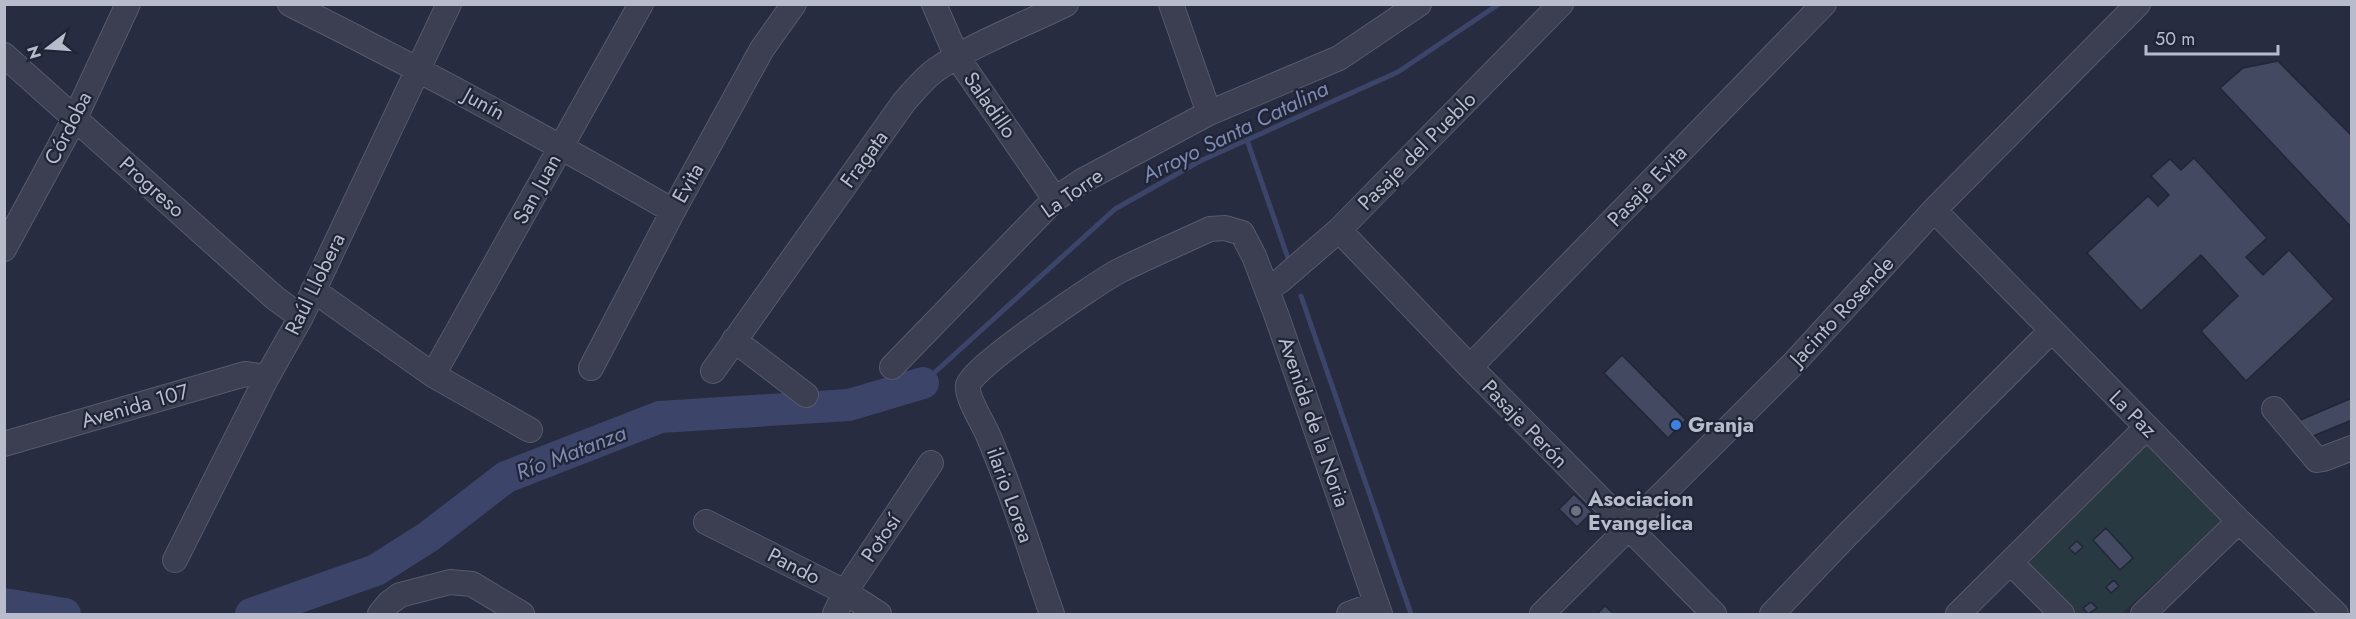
<svg xmlns="http://www.w3.org/2000/svg" width="2356" height="619" font-family="Jost,sans-serif">
  <style>
    .green { fill: #293942 }
    .lines { fill: none; stroke-linecap: round; stroke-linejoin: round }
    .stream { stroke: #3c4569; stroke-width: 5 }
    .river { stroke: #3c4569; stroke-width: 32 }
    .building { fill: #434961; stroke: #212638; stroke-width: 1.5 }
    .minor-casing { stroke: #565a6b; stroke-width: 26 }
    .minor { stroke: #3b3f51; stroke-width: 24 }
    .shop-dot { fill: #3f7fe0; stroke: #1f2436; stroke-width: 2 }
    .worship-dot { fill: #6b7280; stroke: #1f2436; stroke-width: 2 }
    .labels { text-anchor: middle; stroke-width: 4.5; stroke-linejoin: round; paint-order: stroke }
    .street-label { font-size: 21px; fill: #b8bbcb; stroke: #1f2436 }
    .poi-label { font-size: 21px; font-weight: bold; fill: #b8bbcb; stroke: #1f2436; text-anchor: start }
    .water-label { font-size: 22px; font-style: italic; fill: #7f8ab2; stroke: #1f2436 }
  </style>
  <rect width="100%" height="100%" fill="#272c41"/>
  <!-- green -->
  <path class="green" d="M2149,436L2225,519L2121,614H2073L2023,561Z"/>
  <g class="lines">
    <!-- stream -->
    <path class="stream" d="M1247,140L1290,264
      M1301,296L1411,614
      M923,383L1115,209L1200,161L1398,72L1499,4"/>
    <!-- river -->
    <path class="river" d="M4,604L65,614
      M251,614L376,570L428,537L506,477L660,417L849,405L923,383"/>
  </g>
  <!-- building -->
  <path class="building" d="M2278,61L2352,136V228L2220,88L2243,68Z
    M2194,158L2267,238L2246,257L2263,275L2289,250L2334,299L2246,381L2201,331L2238,296L2201,255L2141,311L2087,253L2148,196L2158,206L2169,195L2151,176L2170,159L2181,170Z
    M1622,355L1686,420L1668,438L1604,373Z
    M2352,398V420L2306,439L2298,421Z
    M1574,494L1592,512L1577,527L1559,509Z
    M2106,528L2133,558L2120,570L2093,540Z
    M2077,541L2083,547L2075,554L2069,548Z
    M2114,580L2119,586L2111,593L2106,587Z
    M2091,602L2097,608L2088,614L2083,608Z
    M1605,606L1614,614H1597Z"/>
  <g class="lines">
    <defs>
      <path id="minor" d="M290,4C420,69 547,138 673,211
        M934,4L957,57L1055,199
        M1171,4L1209,113
        M4,55L275,298L301,317
        M1934,210L2239,521L2336,614
        M1339,230L1470,367L1714,614
        M4,249L75,118L128,4
        M1267,289L1280,281L1339,230L1561,4
        M313,290L433,375L530,430
        M734,340L806,395
        M892,367L1055,199L1082,181L1209,113L1339,58L1419,4
        M1470,367L1824,4
        M591,368L673,211L762,49L794,4
        M713,371L904,102C914,91 925,77 937,69C973,44 1026,24 1066,4
        M433,375L641,4
        M2274,409L2317,460L2323,459L2352,448
        M4,444L245,374L267,377
        M706,522L845,592L879,614
        M175,560L267,377L301,317L449,4
        M2011,563L2062,614
        M380,614L389,603L400,595L450,582L472,584L522,614
        M835,614L845,592L931,463
        M1052,614C1031,555 1013,493 988,435C983,423 966,397 968,385C971,368 1098,282 1119,271C1149,256 1180,243 1210,229L1225,228L1242,233L1254,256L1276,314L1380,614
        M1349,614L1376,604
        M1542,614L1793,364L1934,210L2138,4
        M1772,614L1848,534L2051,331
        M1958,614L2147,427
        M2143,614L2239,521"/>
    </defs>
    <!-- minor casing -->
    <use href="#minor" class="minor-casing"/>
    <!-- minor -->
    <use href="#minor" class="minor"/>
  </g>
  <!-- markers -->
  <circle class="shop-dot" cx="1676" cy="425" r="6"/>
  <circle class="worship-dot" cx="1576" cy="511" r="6"/>
  <g class="labels">
    <!-- street labels -->
    <g class="street-label">
      <text transform="translate(484 104) rotate(29)" y="7">Junín</text>
      <text transform="translate(990 105) rotate(55)" y="7">Saladillo</text>
      <text transform="translate(68 128) rotate(-63)" y="7">Córdoba</text>
      <text transform="translate(1417 151) rotate(-45)" y="7">Pasaje del Pueblo</text>
      <text transform="translate(864 159) rotate(-54)" y="7">Fragata</text>
      <text transform="translate(688 183) rotate(-61)" y="7">Evita</text>
      <text transform="translate(1647 186) rotate(-46)" y="7">Pasaje Evita</text>
      <text transform="translate(152 187) rotate(42)" y="7">Progreso</text>
      <text transform="translate(537 189) rotate(-61)" y="7">San Juan</text>
      <text transform="translate(1072 193) rotate(-35)" y="7">La Torre</text>
      <text transform="translate(315 284) rotate(-64)" y="7">Raúl Llobera</text>
      <text transform="translate(1842 311) rotate(-47)" y="7">Jacinto Rosende</text>
      <text transform="translate(135 406) rotate(-16)" y="7">Avenida 107</text>
      <text transform="translate(2133 414) rotate(45)" y="7">La Paz</text>
      <text transform="translate(1314 422) rotate(71)" y="7">Avenida de la Noria</text>
      <text transform="translate(1525 424) rotate(46)" y="7">Pasaje Perón</text>
      <text transform="translate(1010 495) rotate(70)" y="7">ilario Lorea</text>
      <text transform="translate(881 538) rotate(-56)" y="7">Potosí</text>
      <text transform="translate(794 566) rotate(27)" y="7">Pando</text>
    </g>
    <!-- poi labels -->
    <g class="poi-label">
      <text x="1688" y="432">Granja</text>
      <text x="1588" y="506">Asociacion<tspan x="1588" dy="24">Evangelica</tspan></text>
    </g>
    <!-- water labels -->
    <g class="water-label">
      <text transform="translate(1235 131) rotate(-26)" y="8">Arroyo Santa Catalina</text>
      <text transform="translate(571 452) rotate(-21)" y="8">Río Matanza</text>
    </g>
  </g>
  <!-- border -->
  <rect width="2356" height="619" fill="none" stroke="#b8bbcb" stroke-width="12"/>
  <!-- north arrow -->
  <g transform="translate(48 48) rotate(253)" stroke="#1f2436" stroke-width="4.5" paint-order="stroke">
  <path d="M0-4.5L10 22L0 15L-10 22Z" fill="#b8bbcb"/>
  <text y="-9" font-size="16" font-weight="bold" text-anchor="middle" fill="#b8bbcb">N</text>
  </g>
  <!-- scale -->
  <path d="M2146 45v9h132v-9" fill="none" stroke="#b8bbcb" stroke-width="3"/>
  <text x="2155" y="45" font-size="18" fill="#b8bbcb" stroke="#1f2436" stroke-width="4.5" paint-order="stroke">50 m</text>
</svg>
